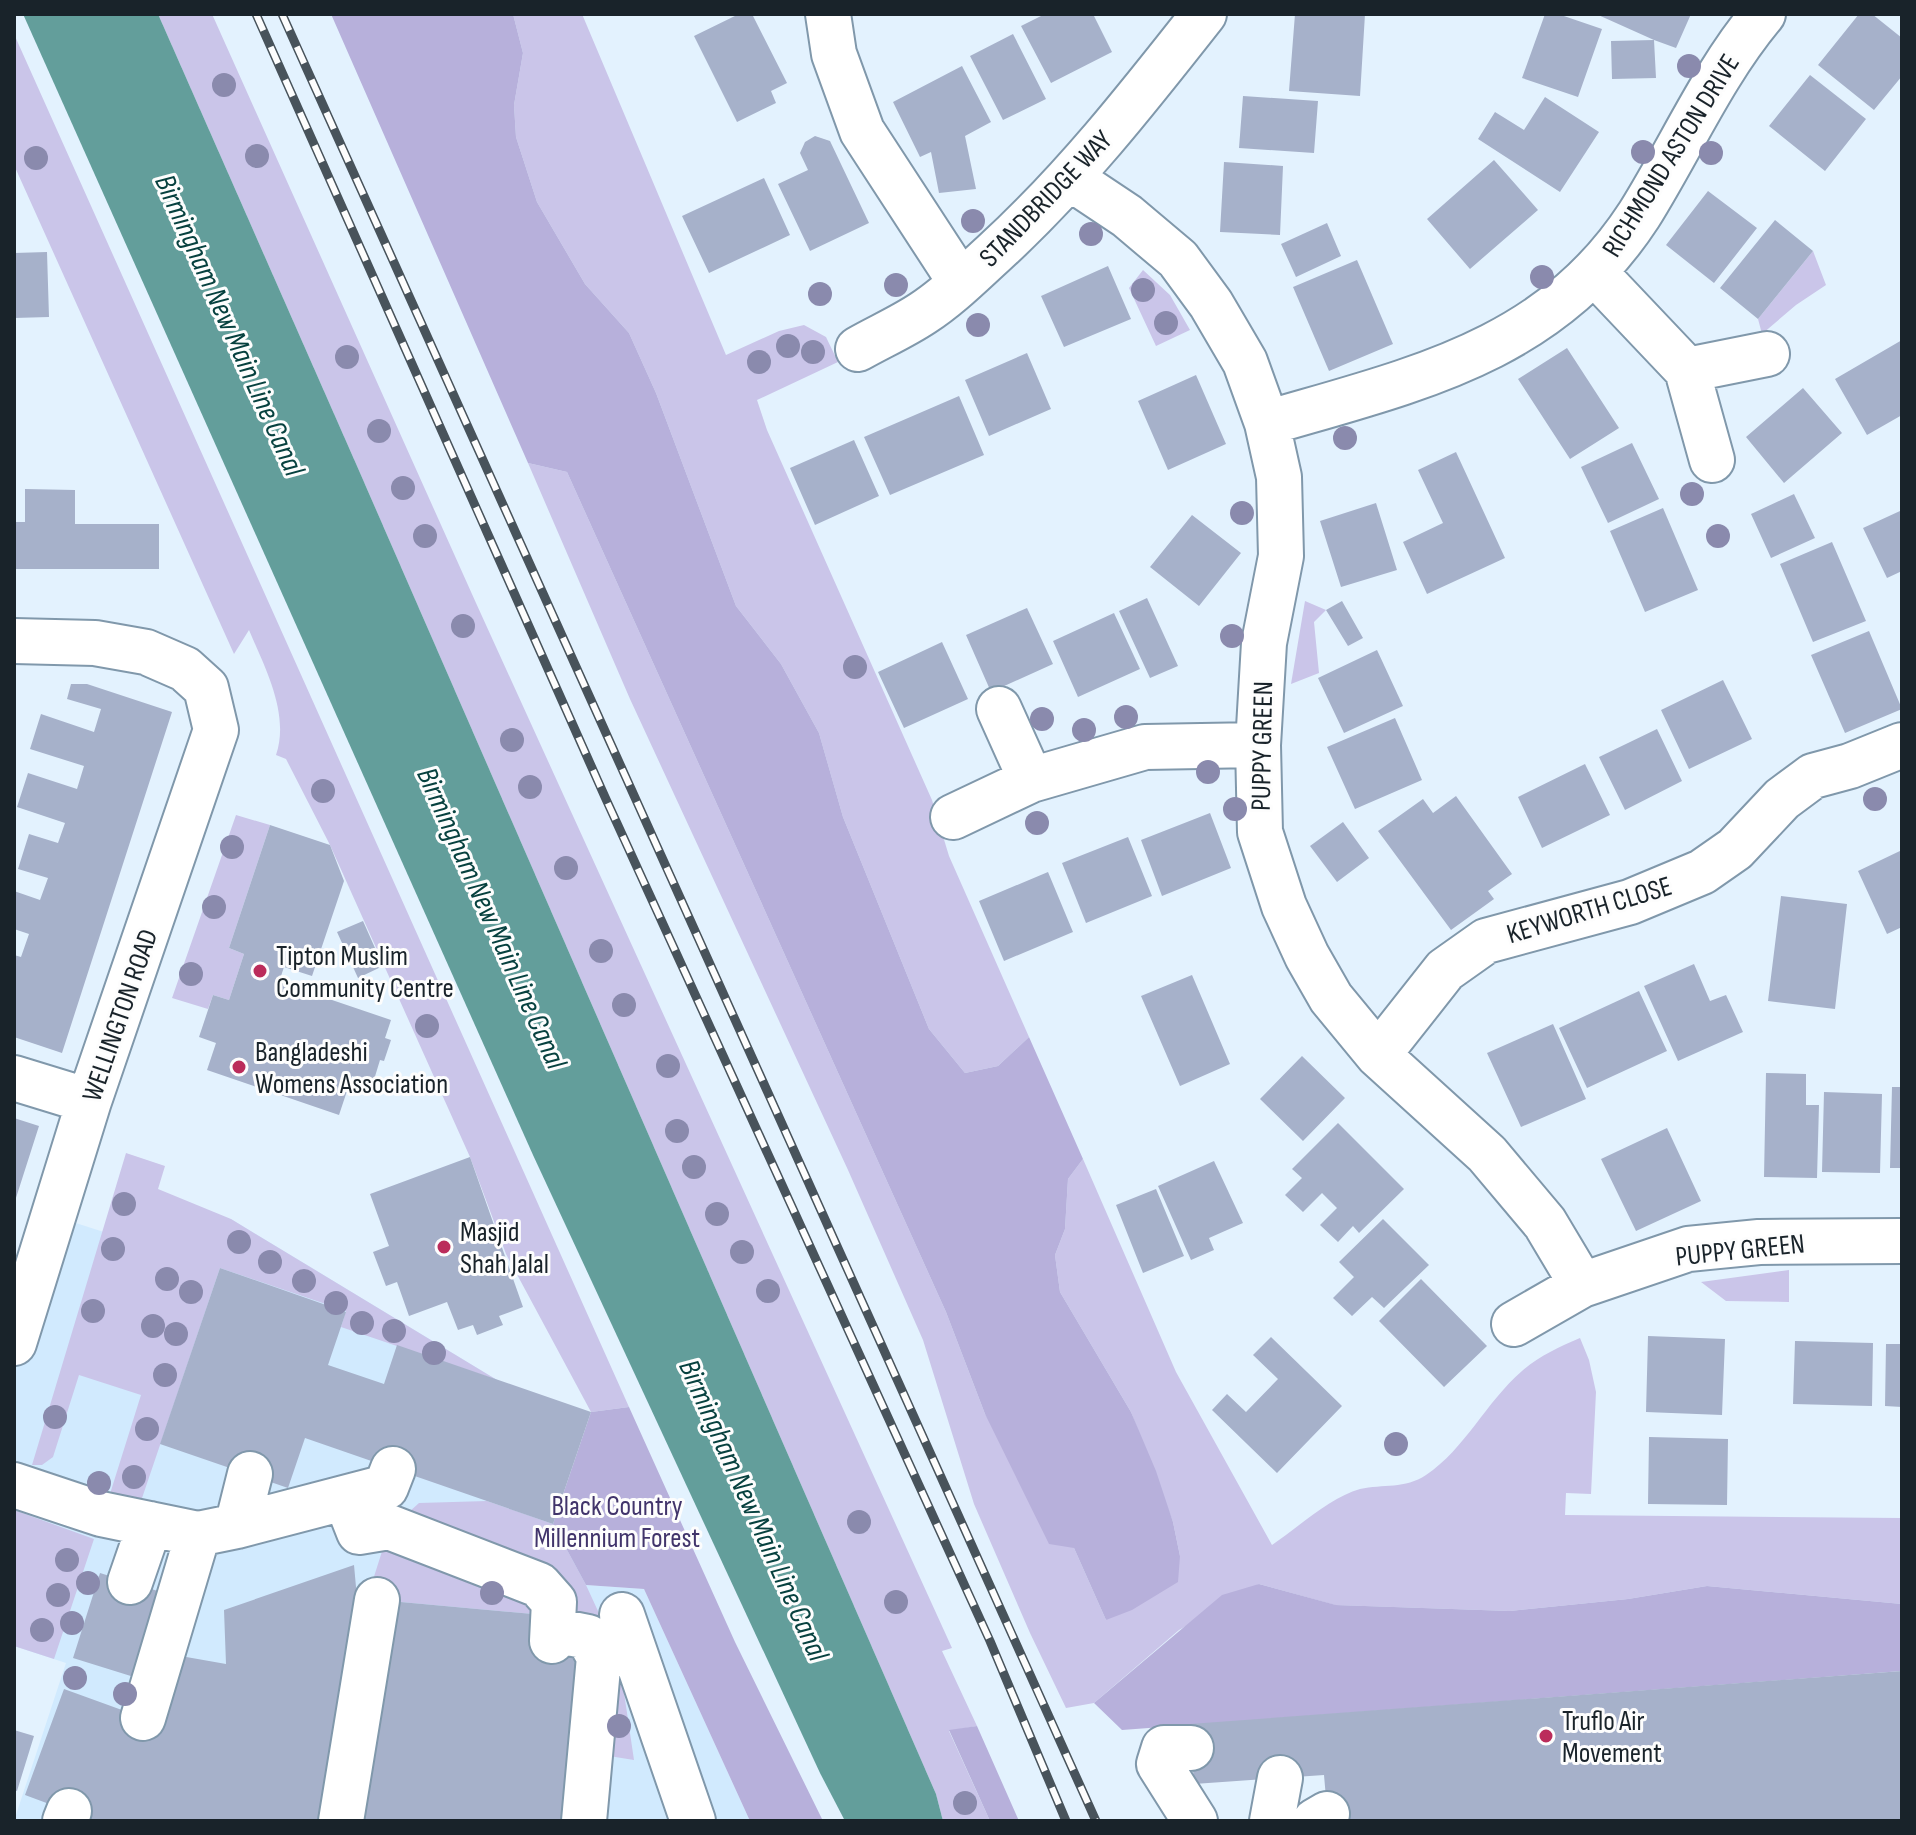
<svg xmlns="http://www.w3.org/2000/svg" width="1916" height="1835" font-family="'Sofia Sans Condensed',sans-serif">
  <style>
    .built { fill: #d1eafe }
    .green { fill: #cac5e9 }
    .forest { fill: #b7b0db }
    .water { fill: #639e9b }
    .building { fill: #a6b1ca }
    .lines { fill: none; stroke-linecap: round; stroke-linejoin: round }
    .minor-casing { stroke: #8098ab; stroke-width: 48 }
    .minor { stroke: #fff; stroke-width: 44 }
    .rail-casing { stroke: #48535b; stroke-width: 9 }
    .rail { stroke: #fdfdfd; stroke-width: 6; stroke-dasharray: 18; stroke-linecap: butt }
    .tree { fill: #8a8aad }
    .poi-dot { fill: #bb2c5b; stroke: #fdfdfd; stroke-width: 3 }
    .labels { text-anchor: middle; stroke-width: 6; stroke-linejoin: round; paint-order: stroke }
    .street-label { font-size: 28px; fill: #19232a; stroke: #fdfdfd }
    .poi-label { font-size: 28px; fill: #19232a; stroke: #fdfdfd; text-anchor: start }
    .park-label { font-size: 28px; fill: #41346b; stroke: #fdfdfd }
    .water-label { font-size: 30px; font-style: italic; fill: #07413f; stroke: #fdfdfd }
  </style>
  <rect width="100%" height="100%" fill="#e3f2fe"/>
  <!-- built -->
  <path class="built" d="M54,1216L138,1243L231,1219L497,1380L586,1585L644,1589L750,1821H14L66,1663L14,1646V1343Z"/>
  <!-- green -->
  <path class="green" d="M158,14H212L476,603L952,1648L942,1651L977,1726L949,1731L990,1821H943L936,1794L357,466Z
    M513,14H582L726,355L779,331L804,325L826,337L838,362L757,400L767,430L932,800L949,856L1029,1037L998,1066L965,1073L929,1029L843,817L819,733L781,664L736,606L656,393L629,333L585,284L537,202L516,137L514,105L523,53Z
    M14,34L629,1407L591,1412L506,1254L470,1157L330,845L286,759L276,755C290,714 265,668 249,630L234,654L14,165Z
    M1813,251L1826,285L1796,305L1762,334L1758,319Z
    M1143,270L1170,295L1190,330L1156,346L1129,288Z
    M528,463L567,472L946,1312L985,1414L1074,1548L1106,1620L1180,1556L1173,1522L1131,1412L1060,1292L1055,1255L1065,1229L1068,1179L1083,1159L1176,1372L1272,1545C1297,1528 1331,1497 1360,1489C1383,1484 1405,1489 1426,1475C1465,1449 1486,1402 1522,1371C1539,1356 1559,1347 1580,1338L1589,1360L1596,1392L1591,1494L1566,1493L1565,1515L1902,1518V1604L1707,1586L1628,1599L1510,1611L1335,1605L1259,1584L1179,1630L1094,1703L1066,1708L1030,1633L974,1504L923,1340L848,1170L630,699Z
    M1305,601L1326,610L1314,622L1319,673L1291,684Z
    M236,815L270,825L229,948L244,954L229,1000L213,995L208,1009L172,998Z
    M126,1153L165,1166L158,1189L231,1219L497,1380L341,1327L346,1311L220,1268L139,1507L109,1497L141,1395L79,1375L53,1457L42,1465H32Z
    M1789,1270V1302L1726,1301L1701,1282Z
    M487,1501L553,1524L586,1585L609,1635L398,1522L419,1503Z
    M14,1510L94,1539L54,1659L14,1646Z
    M385,1542L513,1583L544,1615L390,1601L371,1586Z
    M619,1659L634,1760L609,1756Z"/>
  <!-- forest -->
  <path class="forest" d="M331,14H513L523,53L514,105L516,137L537,202L585,284L629,333L656,393L736,606L781,664L819,733L843,817L929,1029L965,1073L998,1066L1029,1037L1083,1159L1068,1179L1065,1229L1055,1255L1060,1292L1131,1412L1156,1471L1173,1522L1180,1556L1178,1582L1132,1610L1106,1620L1074,1548L1049,1544L985,1414L946,1312L567,472L528,463Z
    M629,1407L735,1642L823,1821H750L644,1589L586,1585L553,1524L591,1412Z
    M1259,1584L1336,1605L1510,1611L1628,1599L1707,1586L1902,1604V1671L1122,1730L1094,1703L1222,1595Z
    M977,1726L1019,1821H990L949,1730Z"/>
  <!-- water -->
  <path class="water" d="M23,14H158L357,466L936,1794L943,1821H845L820,1773L533,1155Z"/>
  <!-- building -->
  <path class="building" d="M739,14H752L787,83L771,91L776,103L737,122L694,36Z
    M1045,14H1093L1112,52L1051,83L1021,26Z
    M1295,14H1365L1360,96L1289,91Z
    M1545,14H1558L1602,29L1578,97L1522,78Z
    M1596,14H1691L1676,48L1654,40L1656,78L1612,79L1611,41L1654,40Z
    M1859,14H1872L1902,38V76L1874,110L1818,65Z
    M1013,34L1046,99L1003,120L970,56Z
    M962,66L991,122L965,136L976,189L939,193L931,152L920,157L893,102Z
    M1810,75L1866,119L1825,171L1769,126Z
    M1243,96L1318,101L1314,153L1239,148Z
    M1545,97L1599,132L1560,192L1478,139L1495,112L1524,130Z
    M815,136L830,141L869,223L810,251L778,184L808,170L800,153L805,142Z
    M1494,160L1538,210L1470,269L1427,219Z
    M1224,162L1283,166L1280,235L1220,232Z
    M764,178L790,235L709,273L682,216Z
    M1708,191L1757,228L1714,283L1666,245Z
    M1775,220L1813,251L1758,319L1720,288Z
    M1327,223L1341,256L1296,277L1281,244Z
    M47,252L49,317L14,318V253Z
    M1357,260L1393,344L1329,371L1293,287Z
    M1108,266L1131,319L1064,347L1041,296Z
    M1902,340V415L1867,435L1835,379Z
    M1567,348L1619,428L1570,459L1518,379Z
    M1027,353L1051,409L989,436L965,380Z
    M1196,375L1226,444L1168,470L1138,401Z
    M1803,388L1842,433L1784,483L1746,437Z
    M959,396L984,455L890,495L864,437Z
    M854,440L879,496L815,525L790,468Z
    M1632,443L1659,499L1608,523L1581,467Z
    M1456,452L1505,558L1427,594L1403,542L1443,523L1418,470Z
    M25,489L75,490V524H159V569H14V522H25Z
    M1794,494L1815,538L1771,558L1751,514Z
    M1376,503L1397,570L1341,587L1320,521Z
    M1663,508L1698,590L1645,612L1610,531Z
    M1900,511L1902,571L1887,578L1863,528Z
    M1192,515L1241,553L1199,606L1150,567Z
    M1832,542L1866,621L1813,642L1780,564Z
    M1147,598L1178,666L1150,678L1119,611Z
    M1342,601L1363,638L1348,646L1326,610Z
    M1027,608L1053,664L991,692L966,635Z
    M1114,613L1140,669L1078,697L1053,641Z
    M1869,631L1902,709L1845,733L1811,655Z
    M942,642L968,699L904,728L878,672Z
    M1377,650L1403,706L1344,733L1318,678Z
    M1723,680L1752,739L1689,769L1661,710Z
    M71,684H87L172,712L62,1053L14,1037V955L21,957L29,934L14,929V891L40,900L48,878L18,869L29,834L58,843L65,823L17,807L28,773L77,789L84,766L30,749L41,714L94,732L101,709L67,699Z
    M1395,718L1422,780L1355,809L1327,747Z
    M1657,729L1682,781L1625,810L1599,757Z
    M1585,764L1610,815L1542,848L1518,797Z
    M1456,796L1512,874L1488,891L1494,899L1451,930L1378,831L1423,799L1433,813Z
    M1210,813L1231,868L1162,896L1141,840Z
    M1343,822L1369,858L1337,882L1310,846Z
    M270,825L330,845L344,881L312,976L284,967L279,982L391,1020L385,1038L391,1040L384,1061L380,1060L373,1083L352,1076L339,1115L207,1070L216,1043L199,1037L213,995L229,1000L244,954L229,948Z
    M1128,837L1152,896L1086,923L1062,863Z
    M1902,850V927L1887,934L1858,871Z
    M1048,872L1073,932L1004,961L979,901Z
    M1781,896L1847,904L1835,1009L1768,1001Z
    M363,921L383,966L358,978L337,932Z
    M1694,964L1710,1001L1726,995L1743,1032L1678,1061L1644,986Z
    M1192,975L1230,1064L1180,1086L1141,996Z
    M1639,991L1667,1051L1587,1088L1559,1028Z
    M1553,1024L1586,1099L1521,1127L1487,1053Z
    M1302,1056L1345,1098L1303,1141L1260,1099Z
    M1766,1073L1806,1074V1105H1819L1817,1178L1764,1177Z
    M1892,1087H1902V1168H1890Z
    M1824,1092L1882,1094L1880,1173L1822,1172Z
    M14,1118L39,1126L15,1201H14Z
    M1338,1123L1404,1189L1359,1233L1353,1226L1338,1242L1320,1225L1337,1208L1322,1193L1303,1212L1285,1195L1302,1178L1292,1169Z
    M1667,1128L1701,1201L1636,1231L1601,1159Z
    M470,1157L523,1307L499,1316L503,1325L477,1335L473,1325L458,1330L447,1302L409,1316L397,1282L386,1286L373,1252L389,1246L370,1194Z
    M1214,1161L1243,1223L1209,1238L1214,1250L1191,1260L1158,1186Z
    M1156,1189L1184,1256L1143,1273L1116,1205Z
    M1383,1219L1429,1265L1384,1308L1372,1297L1352,1316L1333,1298L1354,1277L1339,1262Z
    M220,1268L346,1312L328,1365L384,1384L397,1345L591,1412L553,1524L305,1438L288,1488L160,1444Z
    M1421,1279L1487,1346L1444,1387L1379,1321Z
    M1648,1336L1725,1339L1722,1415L1646,1412Z
    M1271,1337L1342,1406L1277,1473L1212,1410L1227,1394L1246,1412L1278,1379L1253,1355Z
    M1795,1341L1873,1343L1872,1406L1793,1404Z
    M1886,1344H1902V1407L1885,1406Z
    M1649,1437L1728,1439L1727,1505L1648,1504Z
    M354,1565L357,1598L544,1615L578,1644L579,1821L558,1819V1821H95L25,1795L64,1689L155,1722L175,1655L226,1664L224,1610Z
    M100,1573L161,1592L134,1677L73,1658Z
    M1902,1671V1821H1328L1324,1775L1194,1784L1190,1724Z
    M14,1730L34,1736L17,1791L14,1790Z"/>
  <g class="lines">
    <defs>
      <path id="minor" d="M828,14L834,54L862,131L961,283
        M1070,178L1127,216L1178,259L1211,304L1245,362L1267,423L1279,477L1281,556L1264,643L1258,745L1260,832L1284,906L1307,956L1331,998L1378,1055L1487,1154L1545,1223L1582,1285
        M1595,273L1687,370L1712,460
        M858,349C879,337 902,327 923,313C948,297 971,274 993,254C1072,182 1138,98 1204,14
        M1687,370L1767,354
        M1267,423C1413,380 1550,352 1639,215C1681,148 1712,75 1763,14
        M14,641L95,643L146,652L185,669L206,688L216,730L89,1101L14,1343
        M999,709L1031,780
        M953,817L1031,780L1145,747L1258,745
        M1378,1055L1445,970L1486,941L1630,902L1702,872L1735,849L1782,799L1813,776L1850,766L1902,745
        M14,1078L89,1101
        M1514,1324L1582,1285L1688,1249L1759,1242L1902,1241
        M14,1485L101,1514L198,1534L237,1526L386,1487L393,1469
        M346,1499L359,1532L389,1527L539,1585L554,1602L552,1641
        M237,1526L250,1474
        M130,1582L150,1524
        M622,1615L693,1821
        M553,1630L588,1637L599,1657L584,1821
        M143,1718L198,1534
        M1191,1748H1164L1159,1764L1195,1821
        M65,1821L69,1811
        M341,1821L377,1600
        M1272,1821L1280,1778
        M1315,1821L1327,1814"/>
    </defs>
    <!-- minor casing -->
    <use href="#minor" class="minor-casing"/>
    <!-- minor -->
    <use href="#minor" class="minor"/>
    <defs>
      <path id="rail" d="M256,14L605,797L990,1641L1066,1821
        M282,14L1096,1821"/>
    </defs>
    <!-- rail casing -->
    <use href="#rail" class="rail-casing"/>
    <!-- rail -->
    <use href="#rail" class="rail"/>
  </g>
  <!-- trees -->
  <g class="tree">
    <circle cx="1689" cy="66" r="12"/>
    <circle cx="224" cy="85" r="12"/>
    <circle cx="1643" cy="152" r="12"/>
    <circle cx="1711" cy="153" r="12"/>
    <circle cx="257" cy="156" r="12"/>
    <circle cx="36" cy="158" r="12"/>
    <circle cx="973" cy="221" r="12"/>
    <circle cx="1091" cy="234" r="12"/>
    <circle cx="1542" cy="277" r="12"/>
    <circle cx="896" cy="285" r="12"/>
    <circle cx="1143" cy="290" r="12"/>
    <circle cx="820" cy="294" r="12"/>
    <circle cx="1166" cy="323" r="12"/>
    <circle cx="978" cy="325" r="12"/>
    <circle cx="788" cy="346" r="12"/>
    <circle cx="813" cy="352" r="12"/>
    <circle cx="347" cy="357" r="12"/>
    <circle cx="759" cy="362" r="12"/>
    <circle cx="379" cy="431" r="12"/>
    <circle cx="1345" cy="438" r="12"/>
    <circle cx="403" cy="488" r="12"/>
    <circle cx="1692" cy="494" r="12"/>
    <circle cx="1242" cy="513" r="12"/>
    <circle cx="425" cy="536" r="12"/>
    <circle cx="1718" cy="536" r="12"/>
    <circle cx="463" cy="626" r="12"/>
    <circle cx="1232" cy="636" r="12"/>
    <circle cx="855" cy="667" r="12"/>
    <circle cx="1126" cy="717" r="12"/>
    <circle cx="1042" cy="719" r="12"/>
    <circle cx="1084" cy="730" r="12"/>
    <circle cx="512" cy="740" r="12"/>
    <circle cx="1208" cy="772" r="12"/>
    <circle cx="530" cy="787" r="12"/>
    <circle cx="323" cy="791" r="12"/>
    <circle cx="1875" cy="799" r="12"/>
    <circle cx="1235" cy="809" r="12"/>
    <circle cx="1037" cy="823" r="12"/>
    <circle cx="232" cy="847" r="12"/>
    <circle cx="566" cy="868" r="12"/>
    <circle cx="214" cy="907" r="12"/>
    <circle cx="601" cy="951" r="12"/>
    <circle cx="191" cy="974" r="12"/>
    <circle cx="624" cy="1005" r="12"/>
    <circle cx="427" cy="1026" r="12"/>
    <circle cx="668" cy="1066" r="12"/>
    <circle cx="677" cy="1131" r="12"/>
    <circle cx="694" cy="1167" r="12"/>
    <circle cx="124" cy="1204" r="12"/>
    <circle cx="717" cy="1214" r="12"/>
    <circle cx="239" cy="1242" r="12"/>
    <circle cx="113" cy="1249" r="12"/>
    <circle cx="742" cy="1252" r="12"/>
    <circle cx="270" cy="1262" r="12"/>
    <circle cx="167" cy="1279" r="12"/>
    <circle cx="304" cy="1281" r="12"/>
    <circle cx="768" cy="1291" r="12"/>
    <circle cx="191" cy="1292" r="12"/>
    <circle cx="336" cy="1303" r="12"/>
    <circle cx="93" cy="1311" r="12"/>
    <circle cx="362" cy="1323" r="12"/>
    <circle cx="153" cy="1326" r="12"/>
    <circle cx="394" cy="1331" r="12"/>
    <circle cx="176" cy="1334" r="12"/>
    <circle cx="434" cy="1353" r="12"/>
    <circle cx="165" cy="1375" r="12"/>
    <circle cx="55" cy="1417" r="12"/>
    <circle cx="147" cy="1429" r="12"/>
    <circle cx="1396" cy="1444" r="12"/>
    <circle cx="134" cy="1477" r="12"/>
    <circle cx="99" cy="1483" r="12"/>
    <circle cx="859" cy="1522" r="12"/>
    <circle cx="67" cy="1560" r="12"/>
    <circle cx="88" cy="1583" r="12"/>
    <circle cx="492" cy="1593" r="12"/>
    <circle cx="58" cy="1595" r="12"/>
    <circle cx="896" cy="1602" r="12"/>
    <circle cx="72" cy="1623" r="12"/>
    <circle cx="42" cy="1630" r="12"/>
    <circle cx="75" cy="1678" r="12"/>
    <circle cx="125" cy="1694" r="12"/>
    <circle cx="619" cy="1726" r="12"/>
    <circle cx="965" cy="1803" r="12"/>
  </g>
  <!-- markers -->
  <g class="poi-dot">
    <circle cx="260" cy="971" r="8"/>
    <circle cx="239" cy="1067" r="8"/>
    <circle cx="444" cy="1247" r="8"/>
    <circle cx="1546" cy="1736" r="8"/>
  </g>
  <g class="labels">
    <!-- street labels -->
    <g class="street-label">
      <text transform="translate(1670 155) rotate(-58)" y="10">RICHMOND ASTON DRIVE</text>
      <text transform="translate(1045 198) rotate(-46)" y="10">STANDBRIDGE WAY</text>
      <text transform="translate(1261 746) rotate(-89)" y="10">PUPPY GREEN</text>
      <text transform="translate(1589 909) rotate(-17)" y="10">KEYWORTH CLOSE</text>
      <text transform="translate(119 1015) rotate(-71)" y="10">WELLINGTON ROAD</text>
      <text transform="translate(1740 1249) rotate(-6)" y="10">PUPPY GREEN</text>
    </g>
    <!-- poi labels -->
    <g class="poi-label">
      <text x="276" y="965">Tipton Muslim<tspan x="276" dy="32">Community Centre</tspan></text>
      <text x="255" y="1061">Bangladeshi<tspan x="255" dy="32">Womens Association</tspan></text>
      <text x="460" y="1241">Masjid<tspan x="460" dy="32">Shah Jalal</tspan></text>
      <text x="1562" y="1730">Truflo Air<tspan x="1562" dy="32">Movement</tspan></text>
    </g>
    <!-- park labels -->
    <g class="park-label">
      <text x="617" y="1515">Black Country<tspan x="617" dy="32">Millennium Forest</tspan></text>
    </g>
    <!-- water labels -->
    <g class="water-label">
      <text transform="translate(230 325) rotate(66)" y="10">Birmingham New Main Line Canal</text>
      <text transform="translate(492 918) rotate(66)" y="10">Birmingham New Main Line Canal</text>
      <text transform="translate(754 1510) rotate(66)" y="10">Birmingham New Main Line Canal</text>
    </g>
  </g>
  <!-- border -->
  <rect width="1916" height="1835" fill="none" stroke="#19232a" stroke-width="32"/>
</svg>
